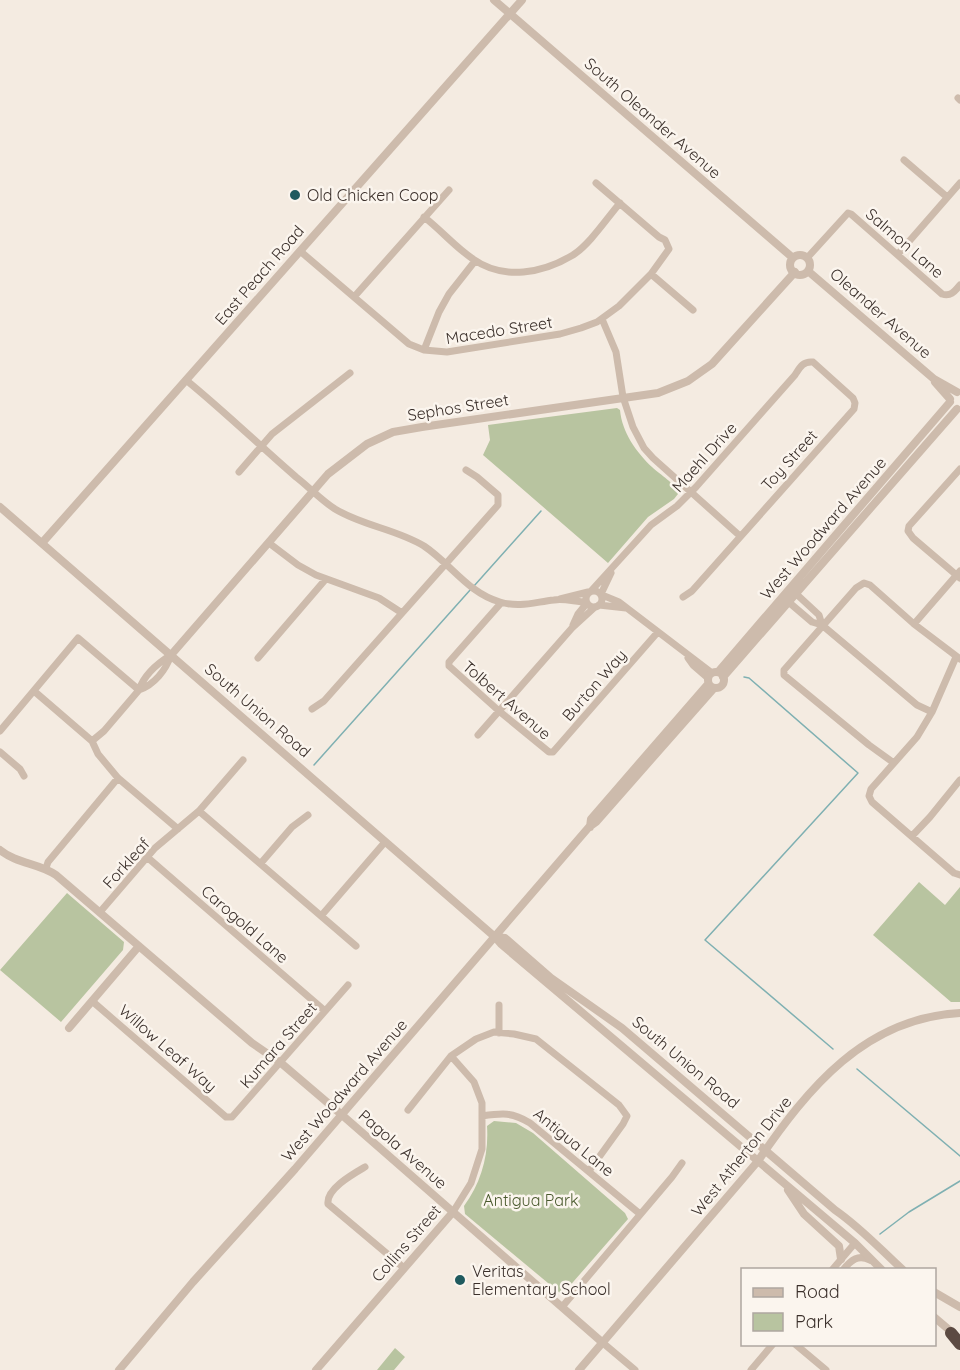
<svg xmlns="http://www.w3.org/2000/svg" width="960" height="1370" font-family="Quicksand,sans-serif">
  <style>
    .green { fill: #b8c4a0 }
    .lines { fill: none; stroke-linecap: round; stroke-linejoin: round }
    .stream { stroke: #7fb0b2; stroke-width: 1.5 }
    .minor { stroke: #cdbbac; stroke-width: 7 }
    .tertiary { stroke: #cdbbac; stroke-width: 8 }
    .motorway { stroke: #5c4a42; stroke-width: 12 }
    .poi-dot { fill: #1f5a5e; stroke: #fbf5ee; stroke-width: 2 }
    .labels { text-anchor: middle; stroke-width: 5; stroke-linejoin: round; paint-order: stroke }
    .street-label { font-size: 16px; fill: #3b302b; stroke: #fbf5ee }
    .poi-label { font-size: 16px; fill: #3b302b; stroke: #fbf5ee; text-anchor: start }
    .park-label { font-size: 16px; fill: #4a5a2e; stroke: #fbf5ee }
  </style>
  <rect width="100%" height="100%" fill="#f4ebe1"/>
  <!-- green -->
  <path class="green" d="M617,408L620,410C622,432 636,452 652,467C660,475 676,483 678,494L674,499L648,517L608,563L483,455L490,440L488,425Z
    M919,882L945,905L960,887V1002H951L873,935Z
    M67,893L124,942L123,950L61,1022L0,970Z
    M494,1121L516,1123L533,1133L625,1213L628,1219L567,1289L560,1293L465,1214L464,1206C481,1183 489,1155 487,1126Z
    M395,1348L405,1357L394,1370H377Z"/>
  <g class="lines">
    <!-- stream -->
    <path class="stream" d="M474,586L541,511
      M744,677L749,678L858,773L705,940L833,1049
      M314,765L471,589
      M857,1069L960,1156
      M880,1234L909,1212L960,1181"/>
    <!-- minor -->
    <path class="minor" d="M958,98L960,100
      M904,160L947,197
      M424,217C441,230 455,247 473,259C504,281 543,273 573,255C590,244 607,218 620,203
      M300,251L409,344L424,350L447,352L560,334L581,328L597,322L619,306L651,274L669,249L665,240L659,237L596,183
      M898,254L960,183
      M807,258L848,213L851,214L942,294C951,297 955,291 960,285
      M651,274L693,310
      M354,297L449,190
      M602,319L616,352L623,397L633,427L644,448L653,458L740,536
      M424,350L439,312L449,294L475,261
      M186,380C224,411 259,445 296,477C309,487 321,500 335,509C363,526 396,529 424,546C451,564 468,593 500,602C520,608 535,602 554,600C564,598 576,602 586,602
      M960,469L909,526L908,531L913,538L960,578
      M239,472L272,434L350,373
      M269,543L298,565L316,575L379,598L402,613
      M586 599a8 8 0 1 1 16 0a8 8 0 1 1-16 0Z
      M591,591L651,525L677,506L696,487L795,375C800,367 803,361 813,362L853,398L855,403L854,409L692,591L683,597
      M601,594L611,573
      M602,595L619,602L712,673
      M560,599L588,592
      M785,599L812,622L822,625L819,615L792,590
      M501,603L449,662V666L499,711L549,752H553L657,633
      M599,605L626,608
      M914,624L960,571
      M573,625L578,614L587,603
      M822,625L917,705L932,712
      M956,657L932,712L917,737L871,789L869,796L872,802L954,873L960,875
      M258,658L325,580
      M688,658L693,665L708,678
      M139,690C154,685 166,670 171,655
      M34,691L92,741L98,754L118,778L178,829
      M312,709L324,701L498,505V495L477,477L466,470
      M0,731L78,638L139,690
      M478,735L572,628L595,607
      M92,741L104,731L139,690C144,675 158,663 171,655
      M0,752L20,769L24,776
      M894,763L869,745L784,675V670L856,588L864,583L870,585L914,624L960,659
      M199,811L356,946
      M912,836L930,817L960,780
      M147,857L325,1011
      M261,863L292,827L308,815
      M46,868L48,862L118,778
      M100,912L155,848L199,811L243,760
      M321,916L385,842
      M92,1001L226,1117H232L348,985
      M499,1033V1005
      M451,1056L474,1082L482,1103V1149L471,1183L453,1212
      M408,1110L451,1056L476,1039L494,1032L514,1034L536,1039L619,1105L627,1116L623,1124L589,1171
      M482,1116C503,1113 512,1112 530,1123L640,1214
      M365,1167C353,1174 326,1189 328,1204L404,1268
      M832,1270L855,1243
      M843,1270C851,1260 858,1254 870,1260
      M562,1307L672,1177L682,1163
      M603,1343L635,1370
      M795,1344L826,1370
      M751,1370L773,1344"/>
    <!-- tertiary -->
    <path class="tertiary" d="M494,0L793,258
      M790 265a10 10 0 1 1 20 0a10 10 0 1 1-20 0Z
      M808,271L934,379L957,392
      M935,382L950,399
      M0,507L495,937L501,944L855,1243L882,1270
      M42,543L522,0
      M171,655L328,474L367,444L393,432L422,427L658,393L688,381L712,364L795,272
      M708 680a8 8 0 1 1 16 0a8 8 0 1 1-16 0Z
      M718,672L950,402
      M723,677L957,409
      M590,827L591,819L708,684
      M0,850C17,864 39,863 56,875L252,1043L281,1063L342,1115L603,1343
      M495,937L505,938L551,978L622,1028L835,1210C861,1228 880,1249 903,1270
      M69,1028L139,946
      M788,1190L804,1214L839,1246L841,1259
      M934,1292L960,1307
      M934,1317L954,1334
      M119,1370L193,1282L295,1169L589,827L596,822L714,688
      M316,1370L453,1212
      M579,1370L758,1161C808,1088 865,1018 960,1013"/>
    <!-- motorway -->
    <path class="motorway" d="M951,1333L960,1344"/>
  </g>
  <!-- markers -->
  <g class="poi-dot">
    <circle cx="295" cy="195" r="6"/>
    <circle cx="460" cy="1280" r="6"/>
  </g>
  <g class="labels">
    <!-- street labels -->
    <g class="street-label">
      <text transform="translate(653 118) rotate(41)" y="6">South Oleander Avenue</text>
      <text transform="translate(905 243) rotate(41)" y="6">Salmon Lane</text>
      <text transform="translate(259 275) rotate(-49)" y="6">East Peach Road</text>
      <text transform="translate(881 313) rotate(41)" y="6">Oleander Avenue</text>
      <text transform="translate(499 330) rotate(-9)" y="6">Macedo Street</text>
      <text transform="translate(458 407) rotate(-9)" y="6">Sephos Street</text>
      <text transform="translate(704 457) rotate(-48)" y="6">Maehl Drive</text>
      <text transform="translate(789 460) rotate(-48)" y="6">Toy Street</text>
      <text transform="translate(823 528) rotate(-49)" y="6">West Woodward Avenue</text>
      <text transform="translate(594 685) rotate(-49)" y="6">Burton Way</text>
      <text transform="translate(507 700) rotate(41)" y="6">Tolbert Avenue</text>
      <text transform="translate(258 710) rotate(41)" y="6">South Union Road</text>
      <text transform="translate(126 863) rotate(-48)" y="6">Forkleaf</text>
      <text transform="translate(245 924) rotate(41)" y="6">Carogold Lane</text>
      <text transform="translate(278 1045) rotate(-49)" y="6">Kumara Street</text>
      <text transform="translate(168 1048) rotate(41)" y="6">Willow Leaf Way</text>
      <text transform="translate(686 1062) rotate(40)" y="6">South Union Road</text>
      <text transform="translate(344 1090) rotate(-49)" y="6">West Woodward Avenue</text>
      <text transform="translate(574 1142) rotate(39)" y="6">Antigua Lane</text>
      <text transform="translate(403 1149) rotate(41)" y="6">Pagola Avenue</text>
      <text transform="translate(741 1156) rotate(-51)" y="6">West Atherton Drive</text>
      <text transform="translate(406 1243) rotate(-49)" y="6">Collins Street</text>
    </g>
    <!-- poi labels -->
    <g class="poi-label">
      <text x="307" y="201">Old Chicken Coop</text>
      <text x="472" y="1277">Veritas<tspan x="472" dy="18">Elementary School</tspan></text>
    </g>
    <!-- park labels -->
    <g class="park-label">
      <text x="531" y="1206">Antigua Park</text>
    </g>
  </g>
  <!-- legend -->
  <rect x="741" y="1268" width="195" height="78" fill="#fbf5ee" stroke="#aea6a0" stroke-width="1.5"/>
  <rect x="753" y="1288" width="30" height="9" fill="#cdbbac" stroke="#aea6a0" stroke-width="1.5"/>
  <text x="795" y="1298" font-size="18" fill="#3b302b">Road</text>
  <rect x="753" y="1313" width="30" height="18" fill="#b8c4a0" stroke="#aea6a0" stroke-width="1.5"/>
  <text x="795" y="1328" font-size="18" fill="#3b302b">Park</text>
</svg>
